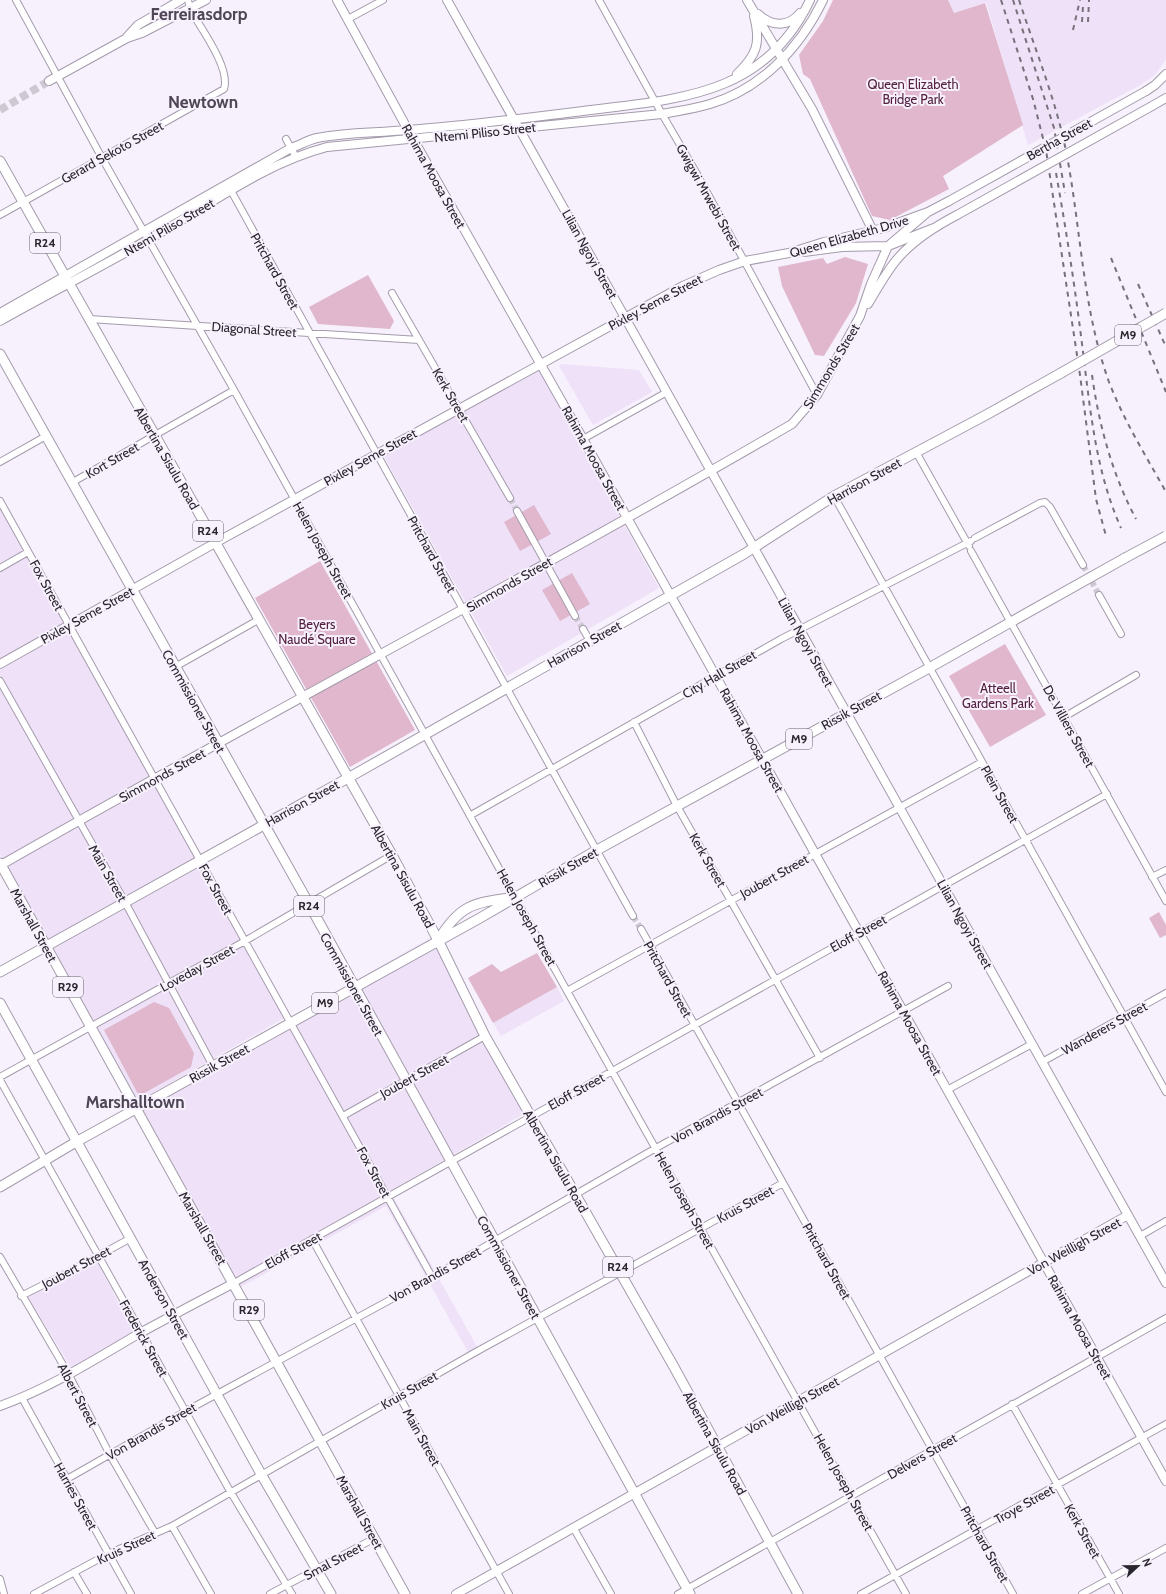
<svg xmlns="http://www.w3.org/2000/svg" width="1166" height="1594" font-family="Cabin,sans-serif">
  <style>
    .built { fill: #eee1f8 }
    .green { fill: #e0b7cc }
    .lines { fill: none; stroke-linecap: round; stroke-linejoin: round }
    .street-tunnel { stroke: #cec8d3; stroke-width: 6; stroke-dasharray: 6 3; stroke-linecap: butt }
    .secondary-tunnel { stroke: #cec8d3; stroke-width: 8; stroke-dasharray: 8 4; stroke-linecap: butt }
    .street-casing { stroke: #a49bab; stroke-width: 8 }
    .secondary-casing { stroke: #a49bab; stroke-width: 10 }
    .primary-casing { stroke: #a49bab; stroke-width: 11 }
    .street { stroke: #fff; stroke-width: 6 }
    .secondary { stroke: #fff; stroke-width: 8 }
    .primary { stroke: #fff; stroke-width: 9 }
    .rail { stroke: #76717a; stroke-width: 2; stroke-dasharray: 5 5; stroke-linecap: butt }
    .secondary-bridge-casing { stroke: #a49bab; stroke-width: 10; stroke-linecap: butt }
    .primary-bridge-casing { stroke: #a49bab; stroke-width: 11; stroke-linecap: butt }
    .secondary-bridge { stroke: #fff; stroke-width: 8 }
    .primary-bridge { stroke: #fff; stroke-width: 9 }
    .labels { text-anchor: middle; stroke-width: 4; stroke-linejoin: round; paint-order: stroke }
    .shield { fill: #f7f0fd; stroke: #68636b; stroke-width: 1 }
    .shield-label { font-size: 12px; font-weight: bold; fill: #2a262d }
    .park-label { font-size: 13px; fill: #53213e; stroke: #f7f0fd }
    .street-label { font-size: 13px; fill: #2a262d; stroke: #f7f0fd }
    .district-label { font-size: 17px; font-weight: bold; fill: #4e4654; stroke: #f7f0fd }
  </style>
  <rect width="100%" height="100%" fill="#f7f0fd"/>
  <!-- built -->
  <path class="built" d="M948,0H1166V59L1155,75L1142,84L1028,145L986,2L954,13Z
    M561,364L639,370L652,392L593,425L559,366Z
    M539,370L659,588L507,676L383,455Z
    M0,508L284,1018L137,1102L0,854Z
    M432,937L529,1111L390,1191L481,1354L472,1359L386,1206L241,1287L138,1104Z
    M557,987L564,1001L501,1036L493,1023Z
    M97,1261L134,1333L72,1369L28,1297L63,1275Z"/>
  <!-- green -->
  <path class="green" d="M833,0H948L954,13L985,3L1023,125L943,176L949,189L890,220L872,216L810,79L803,74L799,55L823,21Z
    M845,257L868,264L856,303L824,356L815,355L782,286L778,267L823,258L827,264Z
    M368,275L394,321L390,329L318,324L309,307Z
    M534,505L551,534L520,551L504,522Z
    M320,561L415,730L350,767L255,598Z
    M572,573L590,604L560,621L542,590Z
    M1005,644L1046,715L990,747L949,676Z
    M1159,912L1166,925V935L1160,938L1149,918Z
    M537,953L557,987L493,1023L468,978L492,964L501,972Z
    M154,1002L169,1008L194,1053L191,1067L139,1096L104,1030Z"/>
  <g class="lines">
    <!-- street-tunnel -->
    <path class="street-tunnel" d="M510,498L517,511
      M1083,565L1099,595
      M575,616L583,629
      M633,916L641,929"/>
    <!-- secondary-tunnel -->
    <path class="secondary-tunnel" d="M0,110L49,81"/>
    <defs>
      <path id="street" d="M16,0L102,158L234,390L567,991L906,1594
        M599,0L662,114L697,174L817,395
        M348,19L383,0
        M286,139L296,157
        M229,187L633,916
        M0,215L224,89C231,68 200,27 190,9L188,0
        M392,293L510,498
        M89,319L419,340
        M583,439L667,392
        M916,452L969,546
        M0,462L46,436
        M73,482L234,390
        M834,496L1166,1092
        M0,501L432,1277
        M517,511L575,616
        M975,538L1040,503L1045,502L1050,507L1083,565
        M971,551L1166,901
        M0,568L28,552
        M1099,595L1121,634
        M583,629L590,641
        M175,667L258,620
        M0,681L125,902L213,1066
        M1064,717L1136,675
        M634,722L677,806L820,1058
        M471,815L781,639L971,541
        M1152,877L1166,870
        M641,929L1013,1594
        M567,991L982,762
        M1042,1062L1166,993
        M0,1077L245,941L392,855
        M0,1080L230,1491L292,1594
        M947,1090L1032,1044
        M343,1116L485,1036
        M1140,1236L1166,1221
        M312,1239L509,1594
        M0,1257L69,1375L110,1455L155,1533
        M234,1283L1107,794
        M21,1296L63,1275L131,1238
        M22,1398L131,1594
        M1012,1404L1119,1594
        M67,1479L186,1411L432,1277L656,1148L948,986
        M172,1526L211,1594
        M573,1527L611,1594
        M74,1572L87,1594
        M0,1579L4,1594
        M34,1594L108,1554L172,1526L474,1353L783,1183
        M270,1594L375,1538
        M678,1594L1166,1318
        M861,1594L1166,1424
        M1082,1594L1166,1548"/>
      <path id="secondary" d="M337,0L408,130L583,439L1166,1481
        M447,0L1166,1283
        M747,0L812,109L873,231
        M758,14C771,26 788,28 800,13
        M127,37L138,25L181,0
        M737,74C757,55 761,43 754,16
        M49,81L127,38L142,33L206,0
        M1146,91L1155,85L1166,74
        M1152,106L1166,98
        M804,252L842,247L888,246L934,228
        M868,304C878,288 887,270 899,257C915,239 936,226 957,215
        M0,313L291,148C300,145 308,140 317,138C346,132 377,133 407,130C463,126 519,119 575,112C671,99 763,100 810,0
        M0,321C55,290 111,262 165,230C216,200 269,162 327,147L662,114C677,111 694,109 710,104C761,89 800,48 823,0
        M0,664L215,543L683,286L719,270L745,261L789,253L824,242L884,228L928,212L949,201
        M1,865C263,715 531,576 792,424L817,395L860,316L871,284L888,246L928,212
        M0,1406C50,1388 94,1360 140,1333C171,1316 203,1299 234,1283
        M456,1594L1128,1215"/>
      <path id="primary" d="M0,161L392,855L438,940L485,1036L674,1367L798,1594
        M0,354L309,904L690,1594
        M0,863L405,1594
        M439,939C460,905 473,903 510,898
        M0,972L348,778L744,554L834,496L986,415L1061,373
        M0,1003L261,1474L331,1594
        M0,1187L76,1142L480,918L597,850L929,668L1125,558"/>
    </defs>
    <!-- street casing -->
    <use href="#street" class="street-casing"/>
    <!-- secondary casing -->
    <use href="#secondary" class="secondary-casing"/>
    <!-- primary casing -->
    <use href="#primary" class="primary-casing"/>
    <!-- street -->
    <use href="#street" class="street"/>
    <!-- secondary -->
    <use href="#secondary" class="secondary"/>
    <!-- primary -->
    <use href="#primary" class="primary"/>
    <!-- rail -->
    <path class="rail" d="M1001,0L1033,99L1046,150L1080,375L1096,499L1106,536
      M1013,0L1054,128L1065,193
      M1019,0C1036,52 1057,103 1067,156C1081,231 1083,310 1109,382C1124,421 1146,456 1166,492
      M1082,22L1083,6
      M1088,22L1089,0
      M1073,30L1080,0
      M1056,173C1066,229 1075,287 1082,344C1090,407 1095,470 1121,528
      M1111,258L1166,392
      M1138,284L1166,347
      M1092,375C1099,425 1112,474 1136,519"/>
    <defs>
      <path id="secondary-bridge" d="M949,201L1146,91
        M957,215L1152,106"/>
      <path id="primary-bridge" d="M1061,373L1166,313
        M1125,558L1166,536"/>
    </defs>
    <!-- secondary-bridge casing -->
    <use href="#secondary-bridge" class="secondary-bridge-casing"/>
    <!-- primary-bridge casing -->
    <use href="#primary-bridge" class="primary-bridge-casing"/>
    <!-- secondary-bridge -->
    <use href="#secondary-bridge" class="secondary-bridge"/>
    <!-- primary-bridge -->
    <use href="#primary-bridge" class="primary-bridge"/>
  </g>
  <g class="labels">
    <!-- shield labels -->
    <g class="shield">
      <rect x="30" y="233" width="30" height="20" rx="3"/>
      <rect x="1115" y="325" width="26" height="20" rx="3"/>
      <rect x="193" y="521" width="30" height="20" rx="3"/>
      <rect x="786" y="729" width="26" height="20" rx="3"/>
      <rect x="294" y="896" width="30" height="20" rx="3"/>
      <rect x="53" y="977" width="30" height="20" rx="3"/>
      <rect x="312" y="993" width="26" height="20" rx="3"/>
      <rect x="603" y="1257" width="30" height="20" rx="3"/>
      <rect x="234" y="1300" width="30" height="20" rx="3"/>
    </g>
    <g class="shield-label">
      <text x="45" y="247">R24</text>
      <text x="1128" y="339">M9</text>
      <text x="208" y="535">R24</text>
      <text x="799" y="743">M9</text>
      <text x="309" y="910">R24</text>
      <text x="68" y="991">R29</text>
      <text x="325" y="1007">M9</text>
      <text x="618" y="1271">R24</text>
      <text x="249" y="1314">R29</text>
    </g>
    <!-- park labels -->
    <g class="park-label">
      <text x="913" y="89">Queen Elizabeth<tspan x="913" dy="15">Bridge Park</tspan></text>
      <text x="317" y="629">Beyers<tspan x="317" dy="15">Naudé Square</tspan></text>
      <text x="998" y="693">Atteell<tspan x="998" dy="15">Gardens Park</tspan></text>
    </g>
    <!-- street labels -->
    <g class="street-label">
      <text transform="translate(485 132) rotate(-6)" y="5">Ntemi Piliso Street</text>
      <text transform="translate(1059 139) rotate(-29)" y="5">Bertha Street</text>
      <text transform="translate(112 152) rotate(-29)" y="5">Gerard Sekoto Street</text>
      <text transform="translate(434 176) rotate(61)" y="5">Rahima Moosa Street</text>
      <text transform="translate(709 197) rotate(61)" y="5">Gwigwi Mrwebi Street</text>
      <text transform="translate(169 227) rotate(-30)" y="5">Ntemi Piliso Street</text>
      <text transform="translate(849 236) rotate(-16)" y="5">Queen Elizabeth Drive</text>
      <text transform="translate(590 254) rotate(61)" y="5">Lilian Ngoyi Street</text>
      <text transform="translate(275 271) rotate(61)" y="5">Pritchard Street</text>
      <text transform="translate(655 302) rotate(-28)" y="5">Pixley Seme Street</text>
      <text transform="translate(254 329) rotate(4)" y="5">Diagonal Street</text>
      <text transform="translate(831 366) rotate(-59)" y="5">Simmonds Street</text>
      <text transform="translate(451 395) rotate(60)" y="5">Kerk Street</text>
      <text transform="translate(370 457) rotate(-29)" y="5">Pixley Seme Street</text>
      <text transform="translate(167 458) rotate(60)" y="5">Albertina Sisulu Road</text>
      <text transform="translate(594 458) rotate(61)" y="5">Rahima Moosa Street</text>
      <text transform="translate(112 460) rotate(-30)" y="5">Kort Street</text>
      <text transform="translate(864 481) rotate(-29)" y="5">Harrison Street</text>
      <text transform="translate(323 550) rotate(61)" y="5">Helen Joseph Street</text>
      <text transform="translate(432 554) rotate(61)" y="5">Pritchard Street</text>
      <text transform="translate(509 584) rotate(-30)" y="5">Simmonds Street</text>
      <text transform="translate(47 585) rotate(61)" y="5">Fox Street</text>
      <text transform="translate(87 615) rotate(-29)" y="5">Pixley Seme Street</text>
      <text transform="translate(806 642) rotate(61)" y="5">Lilian Ngoyi Street</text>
      <text transform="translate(584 644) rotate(-29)" y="5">Harrison Street</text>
      <text transform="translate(719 674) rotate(-30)" y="5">City Hall Street</text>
      <text transform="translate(194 701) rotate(61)" y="5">Commissioner Street</text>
      <text transform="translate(851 710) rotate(-29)" y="5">Rissik Street</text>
      <text transform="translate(1069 726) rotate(61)" y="5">De Villiers Street</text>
      <text transform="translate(752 740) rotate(61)" y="5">Rahima Moosa Street</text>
      <text transform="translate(162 775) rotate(-29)" y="5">Simmonds Street</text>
      <text transform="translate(1000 794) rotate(61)" y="5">Plein Street</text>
      <text transform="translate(302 803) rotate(-29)" y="5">Harrison Street</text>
      <text transform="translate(708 860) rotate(60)" y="5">Kerk Street</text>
      <text transform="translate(568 867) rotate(-30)" y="5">Rissik Street</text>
      <text transform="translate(108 873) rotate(60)" y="5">Main Street</text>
      <text transform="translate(403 876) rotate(61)" y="5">Albertina Sisulu Road</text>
      <text transform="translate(774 876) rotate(-29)" y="5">Joubert Street</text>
      <text transform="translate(216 889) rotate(61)" y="5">Fox Street</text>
      <text transform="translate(527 917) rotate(61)" y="5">Helen Joseph Street</text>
      <text transform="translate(965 924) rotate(61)" y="5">Lilian Ngoyi Street</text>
      <text transform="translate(34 925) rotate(61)" y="5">Marshall Street</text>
      <text transform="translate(858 933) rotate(-29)" y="5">Eloff Street</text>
      <text transform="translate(197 968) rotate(-29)" y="5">Loveday Street</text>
      <text transform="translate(668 979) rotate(61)" y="5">Pritchard Street</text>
      <text transform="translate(352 984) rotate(61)" y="5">Commissioner Street</text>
      <text transform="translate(910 1023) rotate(61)" y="5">Rahima Moosa Street</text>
      <text transform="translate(1104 1028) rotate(-29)" y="5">Wanderers Street</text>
      <text transform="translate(219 1063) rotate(-29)" y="5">Rissik Street</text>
      <text transform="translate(414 1076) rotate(-29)" y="5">Joubert Street</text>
      <text transform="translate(576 1091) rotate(-29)" y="5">Eloff Street</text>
      <text transform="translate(717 1115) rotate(-29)" y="5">Von Brandis Street</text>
      <text transform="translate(556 1161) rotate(60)" y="5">Albertina Sisulu Road</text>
      <text transform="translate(374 1172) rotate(61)" y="5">Fox Street</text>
      <text transform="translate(685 1200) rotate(61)" y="5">Helen Joseph Street</text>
      <text transform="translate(745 1204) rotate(-29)" y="5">Kruis Street</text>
      <text transform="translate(203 1228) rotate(60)" y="5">Marshall Street</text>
      <text transform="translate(1074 1246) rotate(-29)" y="5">Von Weilligh Street</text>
      <text transform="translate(293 1250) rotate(-29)" y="5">Eloff Street</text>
      <text transform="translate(827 1261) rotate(61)" y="5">Pritchard Street</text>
      <text transform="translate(76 1267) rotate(-28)" y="5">Joubert Street</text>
      <text transform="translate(509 1267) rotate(61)" y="5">Commissioner Street</text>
      <text transform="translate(435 1274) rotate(-29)" y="5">Von Brandis Street</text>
      <text transform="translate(164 1299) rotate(61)" y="5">Anderson Street</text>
      <text transform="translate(1080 1327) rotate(61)" y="5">Rahima Moosa Street</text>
      <text transform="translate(144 1338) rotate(61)" y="5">Frederick Street</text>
      <text transform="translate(409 1390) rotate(-30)" y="5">Kruis Street</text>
      <text transform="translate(78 1395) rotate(62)" y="5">Albert Street</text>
      <text transform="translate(792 1405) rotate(-29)" y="5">Von Weilligh Street</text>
      <text transform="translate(151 1431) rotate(-30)" y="5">Von Brandis Street</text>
      <text transform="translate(422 1437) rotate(61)" y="5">Main Street</text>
      <text transform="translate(715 1443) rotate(61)" y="5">Albertina Sisulu Road</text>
      <text transform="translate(922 1456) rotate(-30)" y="5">Delvers Street</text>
      <text transform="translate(844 1482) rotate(61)" y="5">Helen Joseph Street</text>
      <text transform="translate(76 1496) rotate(61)" y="5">Harries Street</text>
      <text transform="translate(1024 1504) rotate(-29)" y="5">Troye Street</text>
      <text transform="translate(360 1512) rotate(61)" y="5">Marshall Street</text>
      <text transform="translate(1083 1531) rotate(61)" y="5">Kerk Street</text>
      <text transform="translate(985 1544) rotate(61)" y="5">Pritchard Street</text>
      <text transform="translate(126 1547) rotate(-25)" y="5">Kruis Street</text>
      <text transform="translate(333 1561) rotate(-28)" y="5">Smal Street</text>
    </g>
    <!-- district labels -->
    <g class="district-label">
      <text x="199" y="20">Ferreirasdorp</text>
      <text x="203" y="108">Newtown</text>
      <text x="135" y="1108">Marshalltown</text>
    </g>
  </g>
  <!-- north arrow -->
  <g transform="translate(1138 1566) rotate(68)" stroke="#f7f0fd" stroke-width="3" paint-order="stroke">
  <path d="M0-3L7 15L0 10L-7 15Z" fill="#2a262d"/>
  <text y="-6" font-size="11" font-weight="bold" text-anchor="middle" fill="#2a262d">N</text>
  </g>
</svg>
